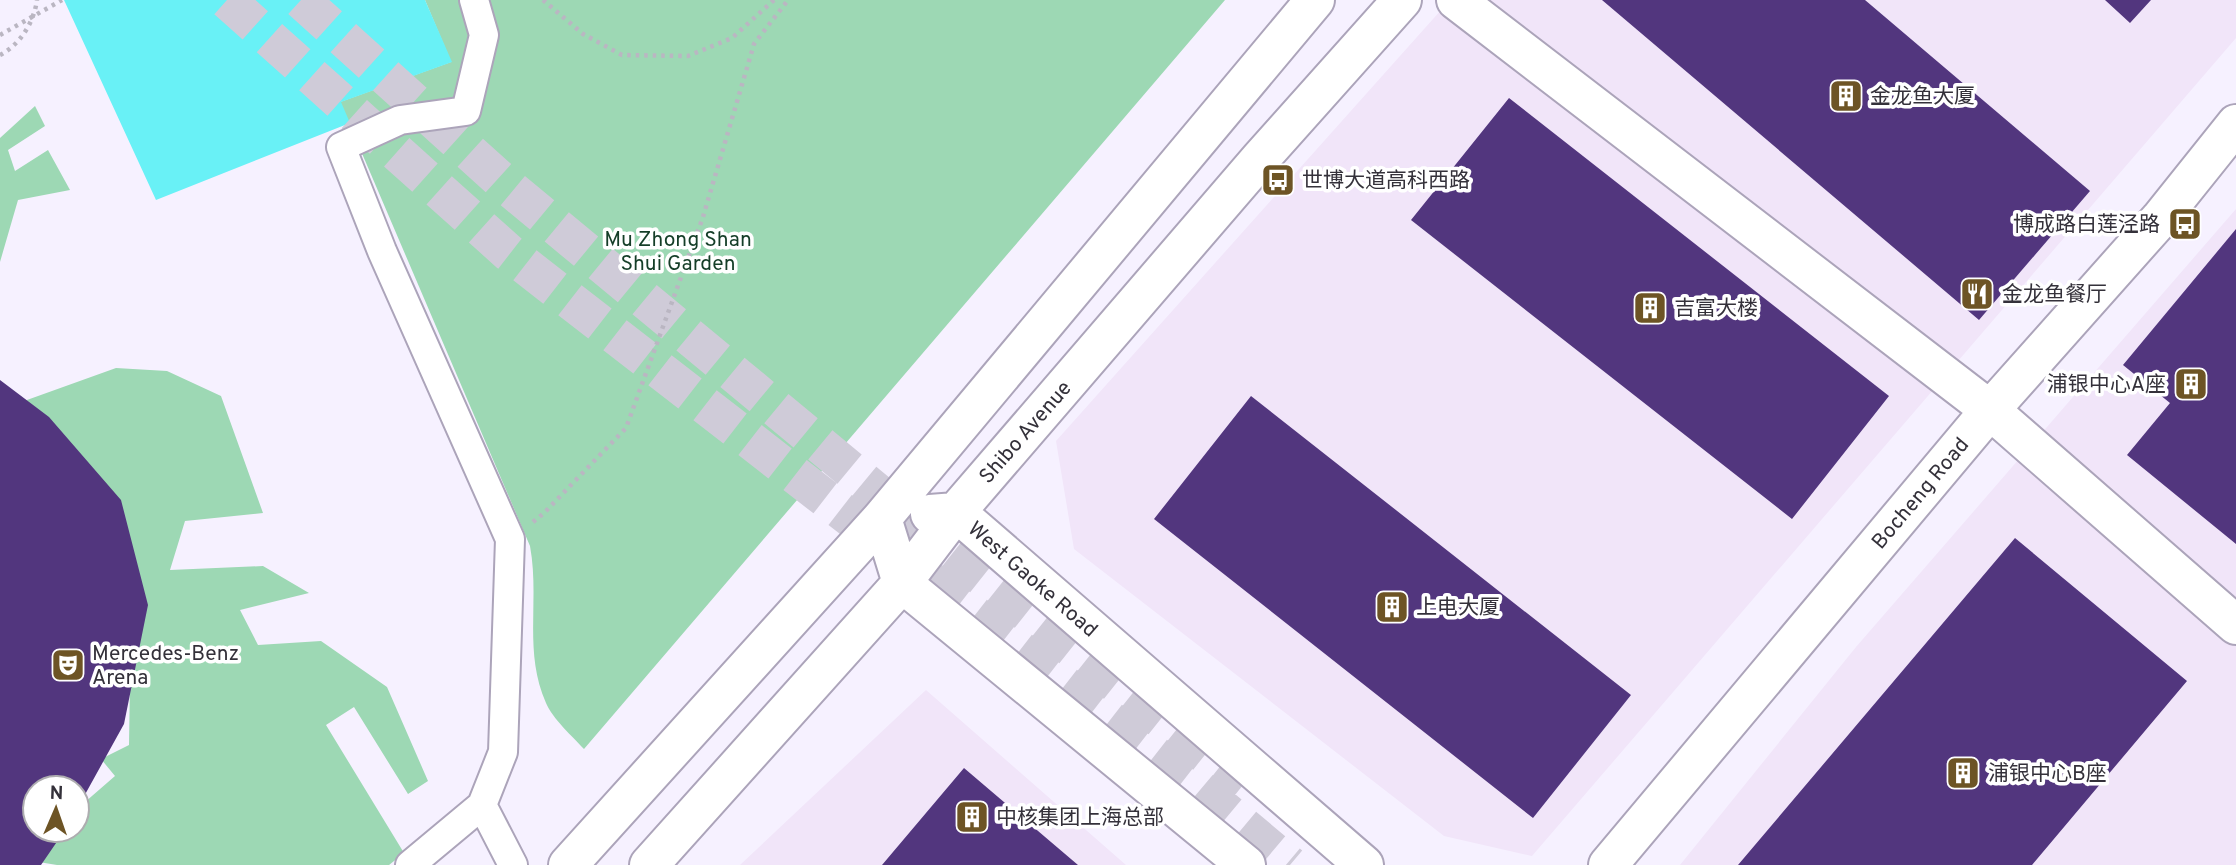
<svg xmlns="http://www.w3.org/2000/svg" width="2236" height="865" font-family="Overpass,'Noto Sans SC',sans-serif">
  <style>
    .commercial { fill: #f1e5f9 }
    .green { fill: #9dd8b4 }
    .water { fill: #69f1f6 }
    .building { fill: #52367e }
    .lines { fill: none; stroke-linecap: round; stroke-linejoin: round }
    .secondary-tunnel { stroke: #cfcbd8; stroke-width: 38; stroke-dasharray: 38 19; stroke-linecap: butt }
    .pedestrian-casing { stroke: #aca4ba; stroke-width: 32 }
    .minor-casing { stroke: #aca4ba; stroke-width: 42 }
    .primary-casing { stroke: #aca4ba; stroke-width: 42 }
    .path { stroke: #bab6c2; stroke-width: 4.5; stroke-dasharray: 3.5 5; stroke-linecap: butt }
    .pedestrian { stroke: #fff; stroke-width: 28 }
    .minor { stroke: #fff; stroke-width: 38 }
    .primary { stroke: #fff; stroke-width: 38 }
    .labels { text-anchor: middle; stroke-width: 7; stroke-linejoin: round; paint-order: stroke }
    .poi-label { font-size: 21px; fill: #34313a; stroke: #fff; text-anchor: start }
    .park-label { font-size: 21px; fill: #153e28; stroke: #fff }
    .street-label { font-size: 21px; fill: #34313a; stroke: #fff }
  </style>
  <rect width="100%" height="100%" fill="#f6f1ff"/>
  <!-- commercial -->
  <path class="commercial" d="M1450,0H2236V38L1532,856L1444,836L1074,549L1056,441Z
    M2236,209V865H1680L1856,647Z
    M926,690L1126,865H740Z"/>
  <!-- green -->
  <path class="green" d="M425,0H1225L584,749C573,737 552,718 546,703C523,651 540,600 530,546L340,102L451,62Z
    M35,106L45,126L8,150L15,171L48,150L70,190L18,200L0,262V138Z
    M116,368L167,371L221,396L263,513L185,521L170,570L263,566L309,593L240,610L258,645L321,641L387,687L428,781L408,794L354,707L326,725L404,853L389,865H57L20,859L53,830H77V809L115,776L101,759L129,745L131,617L13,405Z"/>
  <!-- water -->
  <path class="water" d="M64,0H425L452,62L341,102L350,123L156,200Z"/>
  <!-- building -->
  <path class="building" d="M1602,0H1865L2090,191L1979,320Z
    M2105,0H2151L2130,23Z
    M1509,98L1889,396L1792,519L1411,220Z
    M2236,229V544L2127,455L2170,403L2123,365Z
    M0,380L49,417L121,500L148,605L124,724L77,809V788H35V830H65L41,865H0Z
    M1251,396L1631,695L1533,818L1154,519Z
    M2015,538L2187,681L2032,865H1738Z
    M964,768L1078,865H882Z"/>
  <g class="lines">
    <!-- secondary-tunnel -->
    <path class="secondary-tunnel" d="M227,0L509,253L1197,787L1290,865
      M301,0L506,185L940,544L1243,785"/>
    <defs>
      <path id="pedestrian" d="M482,805L513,865
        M410,865L482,805L503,752L510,539L382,251L341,147L400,120L466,111L484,35L474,0"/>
      <path id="minor" d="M1456,0L1990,410L2236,625
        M1608,865L1990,410L2160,219L2236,124"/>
      <path id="primary" d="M930,514L956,512L1364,865
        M882,518L902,583L1246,865
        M568,865L882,518L1315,0
        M649,865L902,583L956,512L1260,159L1402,0"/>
    </defs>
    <!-- pedestrian casing -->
    <use href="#pedestrian" class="pedestrian-casing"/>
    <!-- minor casing -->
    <use href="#minor" class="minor-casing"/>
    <!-- primary casing -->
    <use href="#primary" class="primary-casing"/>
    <!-- path -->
    <path class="path" d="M543,0L583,34L622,55L688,56L732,38L774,0
      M0,35L62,0
      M0,55C20,45 34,22 37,0
      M533,522L544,513L626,428L703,217L754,44L788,0"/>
    <!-- pedestrian -->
    <use href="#pedestrian" class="pedestrian"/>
    <!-- minor -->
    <use href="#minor" class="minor"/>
    <!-- primary -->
    <use href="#primary" class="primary"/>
  </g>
  <!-- icons -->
  <defs>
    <symbol id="building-square" viewBox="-11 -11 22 22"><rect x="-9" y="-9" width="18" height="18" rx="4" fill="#6d5425" stroke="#fff"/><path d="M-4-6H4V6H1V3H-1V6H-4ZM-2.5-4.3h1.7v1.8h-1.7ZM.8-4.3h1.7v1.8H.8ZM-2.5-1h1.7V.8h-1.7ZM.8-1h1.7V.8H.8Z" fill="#fff"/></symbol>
    <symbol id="bus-square" viewBox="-11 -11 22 22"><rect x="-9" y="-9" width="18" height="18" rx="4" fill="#6d5425" stroke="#fff"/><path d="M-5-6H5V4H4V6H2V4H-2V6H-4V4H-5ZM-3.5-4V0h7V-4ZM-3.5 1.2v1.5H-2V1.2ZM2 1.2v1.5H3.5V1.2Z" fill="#fff"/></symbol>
    <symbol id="restaurant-square" viewBox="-11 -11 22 22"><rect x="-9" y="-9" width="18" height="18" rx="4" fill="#6d5425" stroke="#fff"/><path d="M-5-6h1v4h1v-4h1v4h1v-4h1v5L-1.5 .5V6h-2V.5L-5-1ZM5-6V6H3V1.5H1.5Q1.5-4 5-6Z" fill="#fff"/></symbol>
    <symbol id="theatre-square" viewBox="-11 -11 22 22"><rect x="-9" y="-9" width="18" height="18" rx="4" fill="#6d5425" stroke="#fff"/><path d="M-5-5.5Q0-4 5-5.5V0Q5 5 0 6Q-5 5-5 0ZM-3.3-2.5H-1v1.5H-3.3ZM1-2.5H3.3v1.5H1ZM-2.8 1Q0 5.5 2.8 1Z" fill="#fff"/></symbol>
  </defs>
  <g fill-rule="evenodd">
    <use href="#building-square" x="1827" y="77" width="38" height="38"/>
    <use href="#bus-square" x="1259" y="161" width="38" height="38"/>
    <use href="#bus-square" x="2166" y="205" width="38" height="38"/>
    <use href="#restaurant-square" x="1958" y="275" width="38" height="38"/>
    <use href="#building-square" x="1631" y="289" width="38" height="38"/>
    <use href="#building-square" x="2172" y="365" width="38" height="38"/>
    <use href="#building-square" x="1373" y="588" width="38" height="38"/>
    <use href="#theatre-square" x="49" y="646" width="38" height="38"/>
    <use href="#building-square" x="1944" y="754" width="38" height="38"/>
    <use href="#building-square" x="953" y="798" width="38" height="38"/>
  </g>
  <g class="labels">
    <!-- poi labels -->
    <g class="poi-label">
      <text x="1870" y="103">金龙鱼大厦</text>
      <text x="1302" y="187">世博大道高科西路</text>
      <text x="2160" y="231" text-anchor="end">博成路白莲泾路</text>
      <text x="2002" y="301">金龙鱼餐厅</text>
      <text x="1674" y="315">吉富大楼</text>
      <text x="2166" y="391" text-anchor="end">浦银中心A座</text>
      <text x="1416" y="614">上电大厦</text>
      <text x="92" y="660">Mercedes-Benz<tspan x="92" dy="24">Arena</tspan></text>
      <text x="1988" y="780">浦银中心B座</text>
      <text x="996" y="824">中核集团上海总部</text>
    </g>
    <!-- park labels -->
    <g class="park-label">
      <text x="678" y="246">Mu Zhong Shan<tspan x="678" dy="24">Shui Garden</tspan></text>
    </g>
    <!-- street labels -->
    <g class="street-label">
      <text transform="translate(1025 432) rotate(-49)" y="7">Shibo Avenue</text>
      <text transform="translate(1920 493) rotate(-50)" y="7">Bocheng Road</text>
      <text transform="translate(1033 579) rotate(41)" y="7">West Gaoke Road</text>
    </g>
  </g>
  <!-- north arrow -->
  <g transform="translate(56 809) rotate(2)"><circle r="33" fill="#ffffff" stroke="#aeadb0" stroke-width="2"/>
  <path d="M0-5L12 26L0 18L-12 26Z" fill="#6d5425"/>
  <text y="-10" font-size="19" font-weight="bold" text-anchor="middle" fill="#34313a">N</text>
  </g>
</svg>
